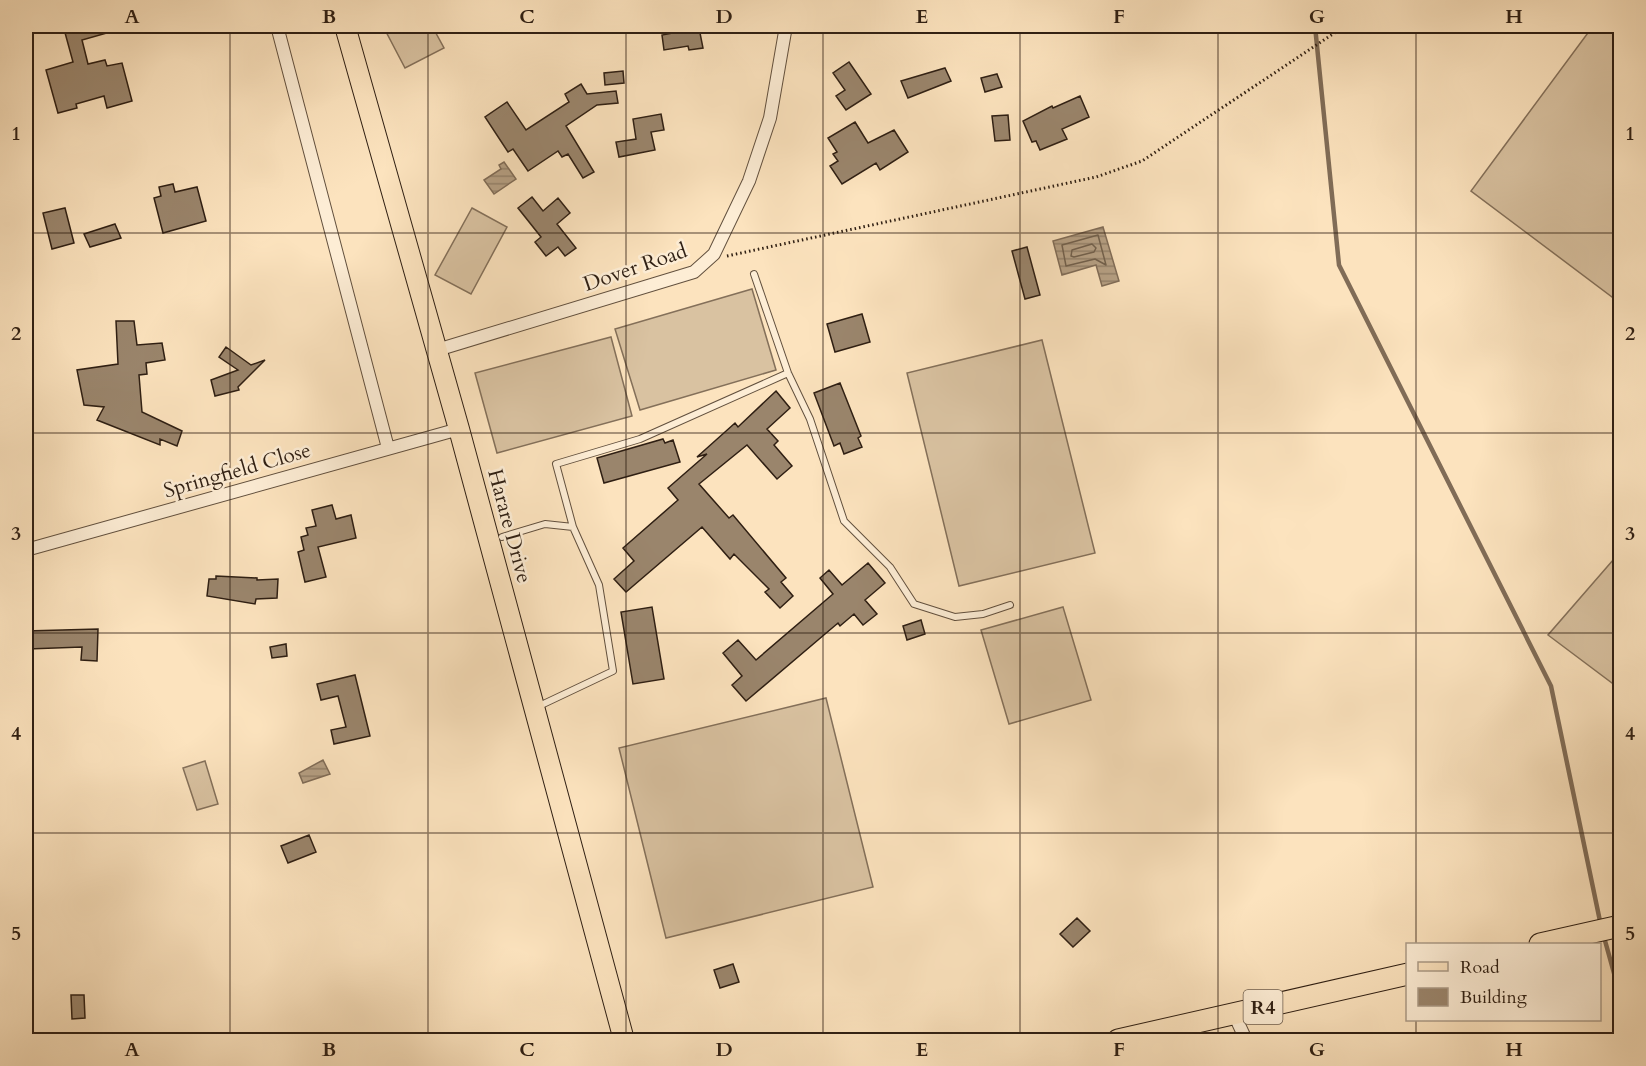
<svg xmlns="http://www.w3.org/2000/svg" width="1646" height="1066" font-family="Cardo,serif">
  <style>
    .pitch { fill: #d9c2a1; stroke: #84705a; stroke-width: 1.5 }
    .water { fill: url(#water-rules); stroke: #806c57; stroke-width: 1.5 }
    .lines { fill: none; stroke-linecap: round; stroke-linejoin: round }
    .shore { stroke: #72604c; stroke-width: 1.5 }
    .stream { stroke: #806c57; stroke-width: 4.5 }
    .building { fill: #9a856c; stroke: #2f1f13; stroke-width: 1.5 }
    .service-casing { stroke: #62503e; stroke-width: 8 }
    .minor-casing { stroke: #62503e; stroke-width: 14 }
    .primary-casing { stroke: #2f1f13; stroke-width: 22 }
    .trunk-casing { stroke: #2f1f13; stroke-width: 23 }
    .path { stroke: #2f1f13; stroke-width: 3; stroke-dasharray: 1.5 3; stroke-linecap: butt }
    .service { stroke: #fdedd5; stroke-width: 6 }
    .minor { stroke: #fdedd5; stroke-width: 12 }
    .primary { stroke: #fce3be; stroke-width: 20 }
    .trunk { stroke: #fce3be; stroke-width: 21 }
    .grid { fill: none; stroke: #2f1f13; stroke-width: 1.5; stroke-opacity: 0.55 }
    .labels { text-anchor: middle; stroke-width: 5; stroke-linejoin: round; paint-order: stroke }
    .shield { fill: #fdedd5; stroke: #6d5d4d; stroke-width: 1.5 }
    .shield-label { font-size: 20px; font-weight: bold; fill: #2f1f13 }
    .street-label { font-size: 21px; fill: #2f1f13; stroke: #fdedd5 }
    .neatline { fill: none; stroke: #2f1f13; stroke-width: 2 }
    .grid-label { font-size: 20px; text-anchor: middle; font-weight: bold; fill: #2f1f13 }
  </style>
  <defs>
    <pattern id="water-rules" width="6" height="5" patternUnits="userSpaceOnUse" patternTransform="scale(1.5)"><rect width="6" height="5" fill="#b6a084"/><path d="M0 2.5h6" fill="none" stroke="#94826b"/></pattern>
  </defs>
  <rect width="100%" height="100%" fill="#fce3be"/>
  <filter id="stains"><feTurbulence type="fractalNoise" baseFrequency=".00333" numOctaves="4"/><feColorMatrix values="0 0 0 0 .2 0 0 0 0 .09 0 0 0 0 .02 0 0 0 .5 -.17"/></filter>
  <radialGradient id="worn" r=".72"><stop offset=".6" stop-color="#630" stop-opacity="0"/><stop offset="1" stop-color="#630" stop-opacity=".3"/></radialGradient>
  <!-- pitch -->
  <path class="pitch" d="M383,26H432L444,48L405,68Z
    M1593,26H1620V303L1471,191Z
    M472,208L507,227L471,294L435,275Z
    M752,289L776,370L640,410L615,329Z
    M611,337L632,416L497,453L475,373Z
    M1042,340L1095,553L959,586L907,373Z
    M1620,552V689L1548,635Z
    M1063,607L1091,700L1009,724L981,630Z
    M826,698L873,887L666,938L619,748Z
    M205,761L218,804L197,810L183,768Z"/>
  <!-- water -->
  <path class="water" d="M504,162L516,179L494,194L484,180L501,169L499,165Z
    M1103,227L1119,281L1102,286L1096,265L1062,275L1053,241Z
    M323,760L330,774L303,783L299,773Z"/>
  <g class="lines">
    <!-- shore -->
    <path class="shore" d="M1098,235L1106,265L1095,259L1066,266L1062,245Z
      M1092,244L1096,248L1094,252L1074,257L1071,256L1072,250Z"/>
    <!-- stream -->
    <path class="stream" d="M1315,26L1339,265L1551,686L1601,926
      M1604,937L1620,995"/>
  </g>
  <!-- building -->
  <path class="building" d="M78,26H121V29L82,40L88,64L105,60L107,66L122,63L132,101L107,108L104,96L76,104L77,108L58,113L46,70L73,62L64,29Z
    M699,28L703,48L689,50L688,46L664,50L662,35Z
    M849,62L871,94L846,110L836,96L845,90L833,73Z
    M945,68L951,81L908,98L901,81Z
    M623,71L624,83L605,85L604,73Z
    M997,74L1002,87L985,92L981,78Z
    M581,84L587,94L616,91L618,103L597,105L566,126L594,172L583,178L568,154L562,157L558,151L528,171L513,149L508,152L485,117L507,102L526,130L569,102L565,94Z
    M1080,96L1089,117L1062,129L1067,139L1040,150L1036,141L1032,142L1023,121L1052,106L1053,108Z
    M661,114L664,130L651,132L655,150L619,157L616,142L636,139L633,119Z
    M1008,115L1010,140L995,141L992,116Z
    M855,122L868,143L894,130L908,152L880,170L876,163L842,184L830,166L838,161L833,154L837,152L828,138Z
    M173,184L175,192L197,187L206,221L163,233L154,198L161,196L159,187Z
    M532,197L543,211L558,198L570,213L557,224L576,248L565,256L558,247L546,256L535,242L541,237L518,208Z
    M65,208L74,243L52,249L43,213Z
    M115,224L121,238L90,247L84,234Z
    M1027,247L1040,295L1025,299L1012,251Z
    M862,314L870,342L835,352L827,324Z
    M116,321H134L137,345L162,343L165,360L146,363L147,374L139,375L142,412L182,431L177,446L160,439V445L97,420L104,407L84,405L77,370L118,364Z
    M226,347L251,365L265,360L238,387L239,390L215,396L211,380L238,370L219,357Z
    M840,383L861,436L858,438L862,447L844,454L840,443L834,446L814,393Z
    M776,391L790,408L767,429L778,441L774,445L792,466L777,479L747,445L699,484L729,518L733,515L786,578L781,582L793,596L780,608L765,592L769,589L734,554L730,559L702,527L626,592L614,579L634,561L623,548L678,500L668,488L707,454L697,457L735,423L738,427Z
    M663,439L665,443L673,440L680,462L604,483L597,458Z
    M332,505L336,519L351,515L356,538L318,547L326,577L305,582L298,552L304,550L301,537L308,535L306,528L316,526L312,510Z
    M868,563L885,583L865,600L877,614L863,625L854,614L840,626L838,623L746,701L732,685L742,676L723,653L738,640L756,660L833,594L820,578L829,570L842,585Z
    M216,576L257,578V580L278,579L277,598L256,599L255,604L207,596L209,579H216Z
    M652,607L664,679L633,684L621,612Z
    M921,620L925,634L907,640L903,626Z
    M98,629L97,661L81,660L82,647L28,649L26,634V631Z
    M286,644L287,656L272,658L270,647Z
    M355,675L370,736L334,744L331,730L346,727L338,696L321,700L317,684Z
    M309,835L316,852L288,863L281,846Z
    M1077,918L1090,931L1073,947L1060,934Z
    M733,964L739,982L720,988L714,970Z
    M71,995H84L85,1018L72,1019Z"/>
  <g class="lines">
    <defs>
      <path id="service" d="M754,274L788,373L810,419L844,521L890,567L914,604L955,617L983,614L1010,605
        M573,527L556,464L640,439L788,373
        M502,537L545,524L573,527L599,585L613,671L537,707"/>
      <path id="minor" d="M277,26L388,448
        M437,350L694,272L714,254L749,181L770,118L786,26
        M26,550L459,429
        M1234,1014L1246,1040"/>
      <path id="primary" d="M345,26L459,429L624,1040"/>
      <path id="trunk" d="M1540,944L1620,926
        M1118,1040L1408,974"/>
    </defs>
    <!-- service casing -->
    <use href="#service" class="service-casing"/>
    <!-- minor casing -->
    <use href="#minor" class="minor-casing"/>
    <!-- primary casing -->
    <use href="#primary" class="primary-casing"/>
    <!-- trunk casing -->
    <use href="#trunk" class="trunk-casing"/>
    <!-- path -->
    <path class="path" d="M727,256L1096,177L1142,161L1345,26"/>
    <!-- service -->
    <use href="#service" class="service"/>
    <!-- minor -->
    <use href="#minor" class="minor"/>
    <!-- primary -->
    <use href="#primary" class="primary"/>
    <!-- trunk -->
    <use href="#trunk" class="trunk"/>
  </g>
  <!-- grid -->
  <path class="grid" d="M230,26V1040M428,26V1040M626,26V1040M823,26V1040M1020,26V1040M1218,26V1040M1416,26V944M26,233H1620M26,433H1620M26,633H1620M26,833H1620M1416,1020V1040"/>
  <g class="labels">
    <!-- shield labels -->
    <rect class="shield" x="1243.5" y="990" width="39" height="34" rx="4.5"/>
    <g class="shield-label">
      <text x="1263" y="1014">R4</text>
    </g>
    <!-- street labels -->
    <g class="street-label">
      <text transform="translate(635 267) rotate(-19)" y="7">Dover Road</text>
      <text transform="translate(237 470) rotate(-16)" y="7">Springfield Close</text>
      <text transform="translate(510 526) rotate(75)" y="7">Harare Drive</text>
    </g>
  </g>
  <!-- margin -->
  <rect width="1646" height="1066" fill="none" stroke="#fce3be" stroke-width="66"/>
  <!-- legend -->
  <rect x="1406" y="943" width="195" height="78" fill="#fdedd5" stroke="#ab9b87" stroke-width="1.5"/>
  <rect x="1418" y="962" width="30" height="9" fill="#fce3be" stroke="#ab9b87" stroke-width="1.5"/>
  <text x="1460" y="973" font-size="18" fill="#2f1f13">Road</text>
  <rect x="1418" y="988" width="30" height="18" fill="#9a856c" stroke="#ab9b87" stroke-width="1.5"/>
  <text x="1460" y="1003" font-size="18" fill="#2f1f13">Building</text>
  <rect x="33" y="33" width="1580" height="1000" class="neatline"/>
  <g class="grid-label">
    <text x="132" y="23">A</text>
    <text x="329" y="23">B</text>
    <text x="527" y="23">C</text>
    <text x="724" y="23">D</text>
    <text x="922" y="23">E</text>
    <text x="1119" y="23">F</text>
    <text x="1317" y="23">G</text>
    <text x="1514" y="23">H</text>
    <text x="16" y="140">1</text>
    <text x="1630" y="140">1</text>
    <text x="16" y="340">2</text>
    <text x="1630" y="340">2</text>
    <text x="16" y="540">3</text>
    <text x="1630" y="540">3</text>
    <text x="16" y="740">4</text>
    <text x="1630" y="740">4</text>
    <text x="16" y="940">5</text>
    <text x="1630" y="940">5</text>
    <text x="132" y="1056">A</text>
    <text x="329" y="1056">B</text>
    <text x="527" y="1056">C</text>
    <text x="724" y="1056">D</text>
    <text x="922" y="1056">E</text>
    <text x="1119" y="1056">F</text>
    <text x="1317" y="1056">G</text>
    <text x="1514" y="1056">H</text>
  </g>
  <rect width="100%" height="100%" filter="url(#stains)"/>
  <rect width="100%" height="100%" fill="url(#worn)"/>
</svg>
